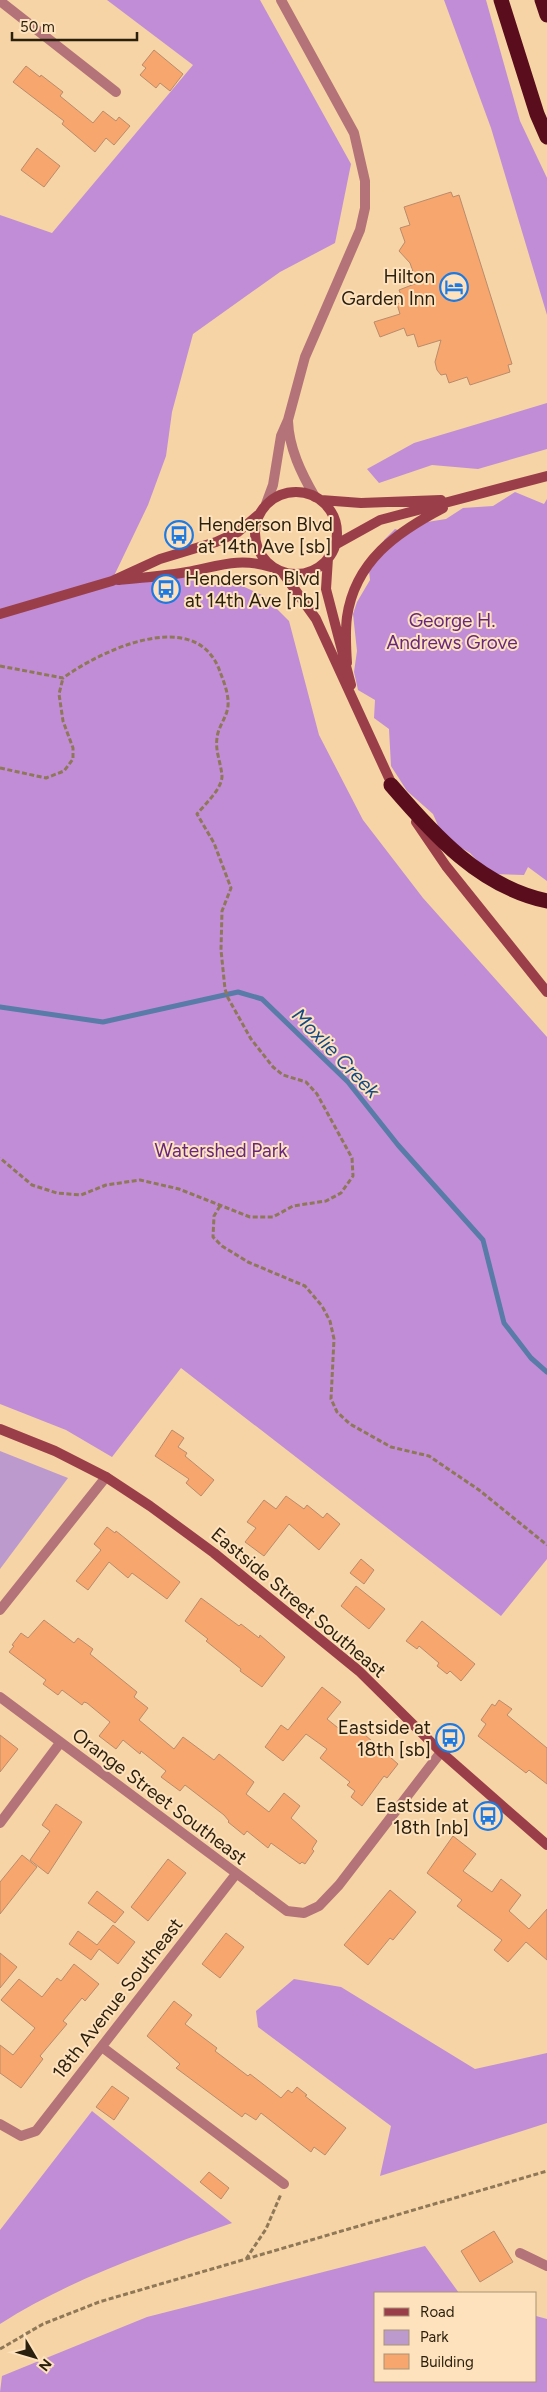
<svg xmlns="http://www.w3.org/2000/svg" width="547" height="2392" font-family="Figtree,sans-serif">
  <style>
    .green { fill: #bd9acd }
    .forest { fill: #c18dd7 }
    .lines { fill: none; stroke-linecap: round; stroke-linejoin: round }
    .stream { stroke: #587ba8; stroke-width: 5 }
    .building { fill: #f7a76e; stroke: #b98b6c }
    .path { stroke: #8f7858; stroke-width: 3; stroke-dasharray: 5 2.5; stroke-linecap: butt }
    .lane { stroke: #b37378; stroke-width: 10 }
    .street { stroke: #b37378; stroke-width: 10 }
    .secondary { stroke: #9a3f4a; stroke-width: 10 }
    .highway { stroke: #590d1d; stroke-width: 15 }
    .labels { text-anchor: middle; stroke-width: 4; stroke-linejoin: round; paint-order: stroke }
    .poi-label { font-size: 19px; fill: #2b1f0d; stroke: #fde2bd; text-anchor: end }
    .park-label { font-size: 19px; fill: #67277f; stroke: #fde2bd }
    .street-label { font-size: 19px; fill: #2b1f0d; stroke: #fde2bd }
    .water-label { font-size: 20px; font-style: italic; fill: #114887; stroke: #fde2bd }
  </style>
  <rect width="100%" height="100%" fill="#f6d4a5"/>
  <!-- green -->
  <path class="green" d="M0,1451L68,1478L0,1569Z"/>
  <!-- forest -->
  <path class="forest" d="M107,0H260L351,164L335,243L280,272L193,334L172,412L166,456L148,505L112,580L195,570L199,585H240L264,596L289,621L319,735L363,820L423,898L547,1037V1559L501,1616L181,1368L112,1457L66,1430L0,1404V215L52,233L193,65Z
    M444,0H486L520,121L547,178V315L491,128Z
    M547,403V449L478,469L432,465L379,483L367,469L414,443Z
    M515,492L544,504L547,499V881L528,867L524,875L490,874L470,853L443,837L433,814L407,791L391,766L389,729L374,718L375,700L358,690L354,672L357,651L353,614L357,602L370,580L369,571L380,557L384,540L395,529L406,533L427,522L446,519L463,508L493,506Z
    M294,1979L341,1987L475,2069L547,2053V2123L380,2176L391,2126L258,2027L256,2011Z
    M92,2111L232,2223C153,2251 72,2278 0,2324V2230Z
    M425,2246L459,2293H376V2381H536V2316L547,2319V2392H0L2,2376L147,2317Z"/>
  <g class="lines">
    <!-- stream -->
    <path class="stream" d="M0,1007L103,1022L238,992L262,999L348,1082L398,1145L483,1240L504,1323L531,1358L547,1372"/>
  </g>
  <!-- building -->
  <path class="building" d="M154,50L183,74L170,91L160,83L156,88L140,75L146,68L142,65Z
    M26,66L40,77L41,75L63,92L60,96L93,123L103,111L116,121L119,117L130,126L114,145L106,138L95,152L62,124L64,121L13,82Z
    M37,148L60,166L44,187L21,170Z
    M451,192L453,197L459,195L512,364L508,365L510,372L470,385L467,377L449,383L446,374L441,375L437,370L435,362L441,340L418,347L414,334L407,336L404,328L380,337L374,322L400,314L397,304L404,302L399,290L417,283L410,263L399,251L405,242L400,228L410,225L404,207Z
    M172,1430L184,1438L178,1447L187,1453L185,1456L214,1480L201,1496L186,1483L189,1479L155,1456Z
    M286,1496L304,1509L307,1505L323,1518L327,1513L340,1524L319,1550L289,1524L264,1556L245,1542L256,1528L247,1522L264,1500L276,1509Z
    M107,1527L115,1533L116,1531L180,1582L167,1599L132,1573L128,1578L109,1562L88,1590L76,1581L101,1550L94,1544Z
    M361,1559L374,1570L364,1584L350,1573Z
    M356,1586L385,1609L369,1629L341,1606Z
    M201,1598L239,1626L241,1624L259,1638L260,1635L285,1657L262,1687L240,1671L241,1669L206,1641L208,1639L185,1621Z
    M44,1620L74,1643L78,1638L93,1649L90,1654L137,1692L134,1697L148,1708L139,1720L174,1749L183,1737L214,1760L219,1754L254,1782L246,1794L269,1812L284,1793L300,1806L291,1818L317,1841L312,1849L314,1851L305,1864L302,1862L300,1864L271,1843L268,1848L247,1831L244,1835L228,1822L229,1821L224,1815L185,1785L180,1791L161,1777L166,1771L141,1751L140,1754L123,1740L116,1749L99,1736L110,1722L87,1703L84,1702L82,1705L62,1690L58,1695L43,1684L46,1680L9,1652L14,1646L12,1645L21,1633L28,1638Z
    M422,1621L475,1664L461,1681L450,1671L447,1674L437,1666L439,1663L419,1646L417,1649L406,1641Z
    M322,1687L341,1702L327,1719L348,1736L356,1727L398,1764L387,1778L384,1776L362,1806L351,1797L355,1791L347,1785L350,1782L320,1758L327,1749L306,1734L283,1761L265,1747L281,1725L288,1730Z
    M499,1700L512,1709L507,1715L547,1748V1784L529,1770L526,1773L478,1736L486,1724L481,1720L492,1704L495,1706Z
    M0,1735L18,1749L0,1772Z
    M56,1804L82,1822L48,1874L30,1860L50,1831L42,1825Z
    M453,1836L476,1854L463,1871L492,1892L501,1879L521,1895L509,1911L529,1929L547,1909V1960L526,1942L508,1962L494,1950L502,1940L457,1906L462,1900L427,1873Z
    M22,1855L37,1867L0,1914V1882Z
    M168,1859L186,1873L148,1921L131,1907Z
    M390,1890L416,1912L393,1940L390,1938L368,1965L344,1945Z
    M97,1891L124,1912L115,1923L88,1903Z
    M113,1925L135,1942L118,1964L99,1949L91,1960L69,1944L78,1931L97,1945Z
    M226,1933L244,1947L220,1978L202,1964Z
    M0,1953L17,1967L0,1988Z
    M74,1964L99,1984L85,2001L82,1998L63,2021L67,2024L40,2056L43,2059L21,2088L0,2073V2045L13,2055L35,2028L1,2000L19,1979L42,1997L57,1978L61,1981Z
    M174,2001L192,2015L185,2024L217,2048L215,2051L248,2076L250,2074L281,2098L288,2090L292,2093L297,2087L307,2095L305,2096L346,2128L325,2155L314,2147L311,2152L261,2113L256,2120L245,2113L242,2117L176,2068L180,2064L147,2036Z
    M112,2086L129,2098L114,2120L96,2107Z
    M209,2172L229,2188L221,2199L200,2182Z
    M494,2231L513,2262L480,2282L461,2251Z"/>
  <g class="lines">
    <!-- path -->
    <path class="path" d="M0,666L63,678C100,651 194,606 219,669C223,680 229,693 228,706C227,717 218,727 217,738C215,751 221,763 222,776C222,789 205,804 197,814L214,843L231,888L222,911L221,950L225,989L228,998L251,1039L273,1067L283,1075L306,1082L317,1094L352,1158L353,1176L341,1193L326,1201L293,1206L273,1217H250L179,1189L140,1180L106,1185L81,1195L57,1193L32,1185L0,1158
      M0,768L46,778L64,771L73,759V748L63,721L59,694L63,678
      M220,1206L214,1216L213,1237L222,1246L248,1262L305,1286L322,1306L330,1321L334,1339L331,1399L337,1412L350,1424L391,1447L429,1456L479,1490L547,1545
      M246,2259L266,2229L281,2194
      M0,2349L43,2324L99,2302L547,2171"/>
    <!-- lane -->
    <path class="lane" d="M520,2253L547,2266"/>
    <!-- street -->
    <path class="street" d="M0,1L116,92
      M288,421C289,448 301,473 315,497
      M266,504L273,485L281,436L288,420L305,357L360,230L365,208V181L354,133L281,0
      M0,1610L106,1477
      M0,1697L287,1911L304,1913L319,1906L339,1885L441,1752
      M0,1823L60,1743
      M102,2047L284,2184
      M0,2124L21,2136L36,2131L236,1874"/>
    <!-- secondary -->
    <path class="secondary" d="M255 533a41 41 0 1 1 82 0a41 41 0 1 1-82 0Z
      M321,500L361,503L441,500
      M335,545L380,520L547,476
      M328,558L326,589L351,685
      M283,573L316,619L394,789
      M118,580C141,578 165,576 187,572C219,566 239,557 271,567
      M0,614L112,581L160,559L216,542L238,532L258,515
      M347,663C346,648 345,632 347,617C355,561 397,532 443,508
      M416,822L446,866L547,992
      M0,1429L55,1451L106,1477L150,1506L214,1553L359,1671L441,1752L547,1845"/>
    <!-- highway -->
    <path class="highway" d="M501,0L537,114L547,137
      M542,0L547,15
      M391,785C433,834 480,887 547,901"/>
  </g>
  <!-- icons -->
  <defs>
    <symbol id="hotel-ring" viewBox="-11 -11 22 22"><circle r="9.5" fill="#fde2bd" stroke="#1d7ae3" stroke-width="1.5"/><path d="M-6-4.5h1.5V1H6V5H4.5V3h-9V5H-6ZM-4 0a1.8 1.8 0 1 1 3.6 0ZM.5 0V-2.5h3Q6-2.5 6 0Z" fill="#1d7ae3"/></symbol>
    <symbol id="bus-ring" viewBox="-11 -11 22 22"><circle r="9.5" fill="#fde2bd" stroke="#1d7ae3" stroke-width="1.5"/><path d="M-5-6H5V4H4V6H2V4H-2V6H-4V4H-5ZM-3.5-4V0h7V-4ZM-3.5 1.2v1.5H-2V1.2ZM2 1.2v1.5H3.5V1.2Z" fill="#1d7ae3"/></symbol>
  </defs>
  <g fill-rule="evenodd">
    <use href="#hotel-ring" x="438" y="271" width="32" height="32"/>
    <use href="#bus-ring" x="163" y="519" width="32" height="32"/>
    <use href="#bus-ring" x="150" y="573" width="32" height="32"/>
    <use href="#bus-ring" x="434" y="1722" width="32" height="32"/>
    <use href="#bus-ring" x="472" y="1800" width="32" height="32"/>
  </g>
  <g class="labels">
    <!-- poi labels -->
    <g class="poi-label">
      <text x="435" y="283">Hilton<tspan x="435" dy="22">Garden Inn</tspan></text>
      <text x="198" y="531" text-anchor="start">Henderson Blvd<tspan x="198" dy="22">at 14th Ave [sb]</tspan></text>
      <text x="185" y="585" text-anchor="start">Henderson Blvd<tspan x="185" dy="22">at 14th Ave [nb]</tspan></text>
      <text x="431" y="1734">Eastside at<tspan x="431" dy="22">18th [sb]</tspan></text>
      <text x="469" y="1812">Eastside at<tspan x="469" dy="22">18th [nb]</tspan></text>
    </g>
    <!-- park labels -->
    <g class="park-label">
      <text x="452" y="627">George H.<tspan x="452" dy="22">Andrews Grove</tspan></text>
      <text x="221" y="1157">Watershed Park</text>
    </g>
    <!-- street labels -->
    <g class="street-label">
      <text transform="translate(299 1602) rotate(40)" y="7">Eastside Street Southeast</text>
      <text transform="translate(160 1796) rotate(37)" y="7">Orange Street Southeast</text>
      <text transform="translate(117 1998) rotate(-52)" y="7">18th Avenue Southeast</text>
    </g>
    <!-- water labels -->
    <g class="water-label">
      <text transform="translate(336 1053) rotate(46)" y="7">Moxlie Creek</text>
    </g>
  </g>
  <!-- legend -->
  <rect x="374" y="2292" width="162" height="90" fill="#fde2bd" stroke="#a99477"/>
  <rect x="384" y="2308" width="25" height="8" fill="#9a3f4a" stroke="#a99477"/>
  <text x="420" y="2317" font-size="15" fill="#2b1f0d">Road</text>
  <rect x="384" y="2330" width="25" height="15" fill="#bd9acd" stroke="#a99477"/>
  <text x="420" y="2342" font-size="15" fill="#2b1f0d">Park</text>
  <rect x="384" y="2354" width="25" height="15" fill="#f7a76e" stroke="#a99477"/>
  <text x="420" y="2367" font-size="15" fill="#2b1f0d">Building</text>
  <!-- north arrow -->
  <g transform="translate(35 2357) rotate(128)" stroke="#fde2bd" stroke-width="4" paint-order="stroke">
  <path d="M0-4L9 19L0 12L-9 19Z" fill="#2b1f0d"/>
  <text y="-8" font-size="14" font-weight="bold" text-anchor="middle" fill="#2b1f0d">N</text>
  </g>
  <!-- scale -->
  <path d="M12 32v8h125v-8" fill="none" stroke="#2b1f0d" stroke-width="2.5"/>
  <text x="20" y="32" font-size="15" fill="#2b1f0d" stroke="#fde2bd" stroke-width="4" paint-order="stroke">50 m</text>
</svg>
